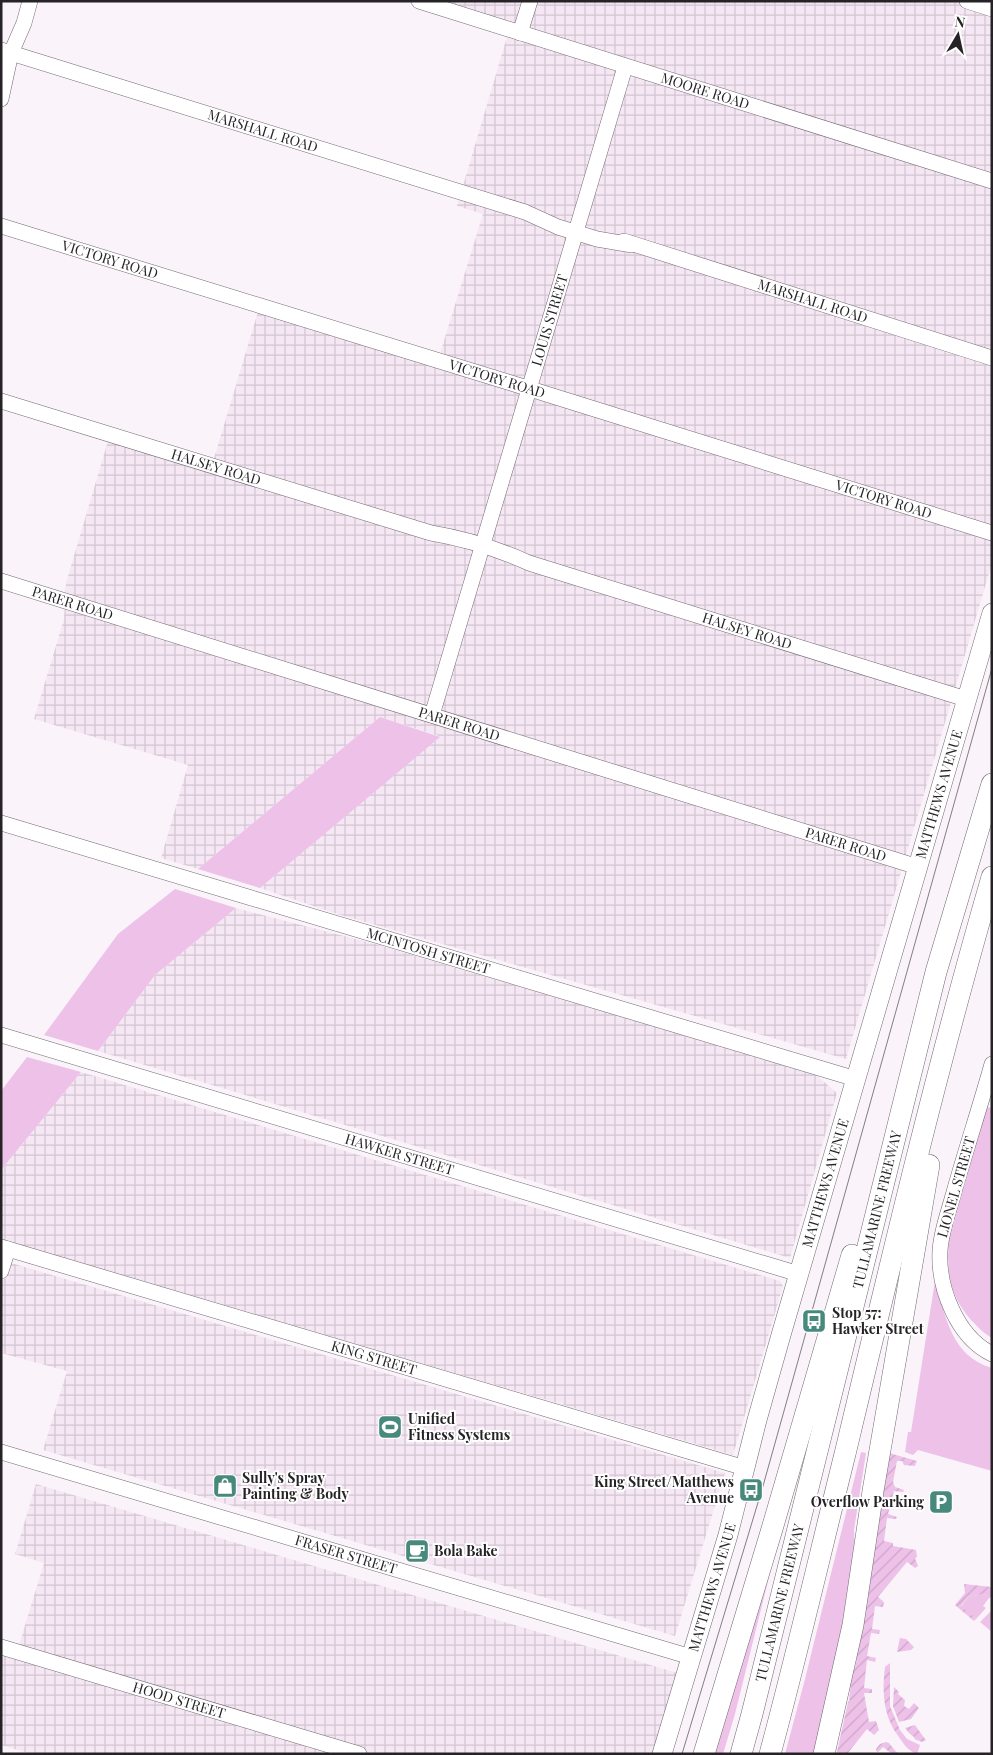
<svg xmlns="http://www.w3.org/2000/svg" width="993" height="1755" font-family="'Playfair Display',serif">
  <style>
    .industrial { fill: url(#industrial-grid) }
    .green { fill: #eec1e9 }
    .garden { fill: url(#garden-furrows) }
    .lines { fill: none; stroke-linecap: round; stroke-linejoin: round }
    .minor-casing { stroke: #706970; stroke-width: 16 }
    .major-casing { stroke: #706970; stroke-width: 20 }
    .highway-casing { stroke: #706970; stroke-width: 22 }
    .minor { stroke: #fff; stroke-width: 15 }
    .major { stroke: #fff; stroke-width: 19 }
    .highway { stroke: #fff; stroke-width: 21 }
    .tram { stroke: #837e82; stroke-width: 1 }
    .labels { text-anchor: middle; stroke-width: 4; stroke-linejoin: round; paint-order: stroke }
    .street-label { font-size: 14px; fill: #262326; stroke: #fff }
    .poi-label { font-size: 14px; font-weight: bold; fill: #262326; stroke: #fff; text-anchor: start }
  </style>
  <defs>
    <pattern id="industrial-grid" width="8" height="8" patternUnits="userSpaceOnUse" patternTransform="scale(1.25)"><rect width="8" height="8" fill="#f5e7f4"/><path d="M0 4h8M4 0v8" fill="none" stroke="#d2c6d1"/></pattern>
    <pattern id="garden-furrows" width="10" height="10" patternUnits="userSpaceOnUse" patternTransform="scale(1.25)"><rect width="10" height="10" fill="#eec1e9"/><path d="M-1 1l2-2M0 10L10 0M9 11l2-2" fill="none" stroke="#cca6c8"/></pattern>
  </defs>
  <rect width="100%" height="100%" fill="#fbf3fa"/>
  <!-- industrial -->
  <path class="industrial" d="M419,1H992V563L846,1059L337,914L260,888L439,736L380,717L198,869L161,858L188,765L34,719L64,619L66,583L110,434L212,465L260,305L438,360L483,214L457,206L509,30Z
    M236,908L375,944L815,1074L837,1093L790,1258L98,1051L155,975Z
    M81,1072L780,1281L783,1286L733,1455L1,1239V1170Z
    M1,1260L725,1473L675,1636L43,1450L67,1371L1,1353Z
    M36,1484L681,1674L658,1754H31L1,1745V1654L15,1658L44,1563L15,1554Z"/>
  <!-- green -->
  <path class="green" d="M380,717L440,737L260,888L198,869Z
    M175,889L236,908L155,975L98,1051L44,1035L118,934Z
    M27,1057L81,1072L1,1170V1091Z
    M986,1107L992,1108V1338C983,1333 978,1327 971,1320C950,1296 946,1272 949,1240Z
    M935,1281C946,1317 951,1356 992,1368V1471L918,1450L913,1455L905,1452L908,1432H911Z
    M861,1452L866,1453L854,1530L855,1552L842,1633L814,1754H785L805,1679Z
    M777,1545L735,1714L723,1754H714Z
    M984,1594L989,1598L983,1606L986,1608L976,1619L961,1607L968,1597Z
    M990,1612L992,1613V1632L980,1622Z
    M900,1730L907,1739L920,1745L917,1754C907,1751 902,1741 896,1733Z"/>
  <!-- garden -->
  <path class="garden" d="M889,1453L917,1461L915,1466L904,1465L902,1461H897L893,1482L895,1487L904,1490L903,1492L894,1491L888,1514L897,1517L896,1519L887,1518L884,1541L893,1543V1546L916,1550L917,1557L915,1558L918,1566L915,1568L907,1562L878,1597L884,1602L883,1607L875,1606L872,1629L880,1630L879,1634L871,1633L867,1656L876,1658L875,1662L867,1660L864,1688L872,1689V1693H864L869,1722L876,1721L879,1730L874,1735L867,1729L847,1754H838L837,1752L848,1702L850,1700L849,1699L853,1669H855L883,1497Z
    M964,1584L992,1587V1595L989,1598L984,1594L968,1597L961,1606L976,1619L974,1621L955,1605L965,1593Z
    M900,1638L906,1639L914,1647L911,1650L897,1652Z
    M890,1663V1706L900,1730L896,1733C883,1713 882,1691 885,1667Z
    M894,1687L899,1692L898,1694L905,1700L904,1706L909,1709L914,1703L919,1708L911,1719L899,1722L893,1706Z
    M915,1725L925,1739L926,1740L922,1742L914,1739L915,1738L909,1733L905,1728Z
    M886,1742L889,1743L898,1754H892L883,1747L878,1752L876,1751V1749L880,1744Z"/>
  <g class="lines">
    <defs>
      <g id="minor">
        <path id="s1" d="M419,1L992,181"/>
        <path d="M967,1L992,9"/>
        <path d="M520,33L530,1"/>
        <path id="s2" d="M1,50L525,212L558,227L597,239L632,245"/>
        <path d="M1,99L11,53L24,23L30,1"/>
        <path id="s3" d="M1,226L511,383L992,533"/>
        <path id="s4" d="M624,241L992,358"/>
        <path id="s5" d="M1,401L431,533C467,539 496,548 529,563L966,699"/>
        <path id="s6" d="M1,581L918,867"/>
        <path id="s7" d="M432,715L625,67"/>
        <path id="s8" d="M1,823L856,1079"/>
        <path id="s9" d="M1,1035L799,1274"/>
        <path d="M992,1064C980,1107 966,1149 954,1192C949,1211 941,1231 940,1251C938,1288 957,1337 992,1354"/>
        <path id="s10" d="M1,1247L745,1468"/>
        <path d="M1,1271L8,1249"/>
        <path id="s11" d="M1,1452L691,1657"/>
        <path id="s12" d="M1,1647L359,1754"/>
      </g>
      <g id="major">
        <path id="s13" d="M662,1754L728,1535L757,1420L781,1335L992,613"/>
      </g>
      <g id="highway">
        <path d="M704,1754L772,1529L852,1255"/>
        <path id="s14" d="M741,1754L752,1714L936,972L992,784"/>
        <path d="M770,1754C797,1654 820,1554 845,1454C891,1261 937,1067 992,877"/>
        <path d="M824,1754L853,1625L873,1491L929,1165"/>
      </g>
    </defs>
    <!-- minor casing -->
    <use href="#minor" class="minor-casing"/>
    <!-- major casing -->
    <use href="#major" class="major-casing"/>
    <!-- highway casing -->
    <use href="#highway" class="highway-casing"/>
    <!-- minor -->
    <use href="#minor" class="minor"/>
    <!-- major -->
    <use href="#major" class="major"/>
    <!-- highway -->
    <use href="#highway" class="highway"/>
    <!-- tram -->
    <path class="tram" d="M682,1754L763,1486L992,668"/>
  </g>
  <!-- icons -->
  <defs>
    <symbol id="bus-square" viewBox="-11 -11 22 22"><rect x="-9" y="-9" width="18" height="18" rx="4" fill="#478a7d" stroke="#fff"/><path d="M-5-6H5V4H4V6H2V4H-2V6H-4V4H-5ZM-3.5-4V0h7V-4ZM-3.5 1.2v1.5H-2V1.2ZM2 1.2v1.5H3.5V1.2Z" fill="#fff"/></symbol>
    <symbol id="stadium-square" viewBox="-11 -11 22 22"><rect x="-9" y="-9" width="18" height="18" rx="4" fill="#478a7d" stroke="#fff"/><path d="M0-5a6.5 5 0 1 0 0 10a6.5 5 0 1 0 0-10ZM-3.5-1.8h7v3.6h-7Z" fill="#fff"/></symbol>
    <symbol id="shop-square" viewBox="-11 -11 22 22"><rect x="-9" y="-9" width="18" height="18" rx="4" fill="#478a7d" stroke="#fff"/><path d="M-5-2.5h2.3a2.7 3.5 0 0 1 5.4 0H5L5.5 6h-11ZM-1.5-2.5h3a1.5 2.3 0 0 0-3 0Z" fill="#fff"/></symbol>
    <symbol id="parking-square" viewBox="-11 -11 22 22"><rect x="-9" y="-9" width="18" height="18" rx="4" fill="#478a7d" stroke="#fff"/><path d="M-3.5-5.5H1a3.5 3.5 0 0 1 0 7H-1V5.5H-3.5ZM-1-3.4V-.6H.8a1.4 1.4 0 0 0 0-2.8Z" fill="#fff"/></symbol>
    <symbol id="cafe-square" viewBox="-11 -11 22 22"><rect x="-9" y="-9" width="18" height="18" rx="4" fill="#478a7d" stroke="#fff"/><path d="M-5.5-4.5H6V0H3Q3 3.5 0 3.5H-2.5Q-5.5 3.5-5.5 0ZM3-3.2v2h1.7v-2ZM-6 4.5H4V6H-6Z" fill="#fff"/></symbol>
  </defs>
  <g fill-rule="evenodd">
    <use href="#bus-square" x="800" y="1307" width="28" height="28"/>
    <use href="#stadium-square" x="376" y="1413" width="28" height="28"/>
    <use href="#shop-square" x="211" y="1472" width="28" height="28"/>
    <use href="#bus-square" x="737" y="1476" width="28" height="28"/>
    <use href="#parking-square" x="927" y="1488" width="28" height="28"/>
    <use href="#cafe-square" x="403" y="1537" width="28" height="28"/>
  </g>
  <g class="labels">
    <!-- street labels -->
    <g class="street-label">
      <text dy="5" stroke="none"><textPath href="#s1" startOffset="300">MOORE ROAD</textPath></text>
      <text dy="5" stroke="none"><textPath href="#s2" startOffset="274">MARSHALL ROAD</textPath></text>
      <text dy="5" stroke="none"><textPath href="#s3" startOffset="114">VICTORY ROAD</textPath></text>
      <text dy="5" stroke="none"><textPath href="#s4" startOffset="198">MARSHALL ROAD</textPath></text>
      <text dy="5" stroke="none"><textPath href="#s7" startOffset="412">LOUIS STREET</textPath></text>
      <text dy="5" stroke="none"><textPath href="#s3" startOffset="519">VICTORY ROAD</textPath></text>
      <text dy="5" stroke="none"><textPath href="#s5" startOffset="225">HALSEY ROAD</textPath></text>
      <text dy="5" stroke="none"><textPath href="#s3" startOffset="924">VICTORY ROAD</textPath></text>
      <text dy="5" stroke="none"><textPath href="#s6" startOffset="75">PARER ROAD</textPath></text>
      <text dy="5" stroke="none"><textPath href="#s5" startOffset="781">HALSEY ROAD</textPath></text>
      <text dy="5" stroke="none"><textPath href="#s6" startOffset="480">PARER ROAD</textPath></text>
      <text dy="5" stroke="none"><textPath href="#s13" startOffset="999">MATTHEWS AVENUE</textPath></text>
      <text dy="5" stroke="none"><textPath href="#s6" startOffset="885">PARER ROAD</textPath></text>
      <text dy="5" stroke="none"><textPath href="#s8" startOffset="446">MCINTOSH STREET</textPath></text>
      <text dy="5" stroke="none"><textPath href="#s9" startOffset="416">HAWKER STREET</textPath></text>
      <text dy="5" stroke="none"><textPath href="#s13" startOffset="594">MATTHEWS AVENUE</textPath></text>
      <text transform="translate(956 1187) rotate(-74)" y="5">LIONEL STREET</text>
      <text dy="5" stroke="none"><textPath href="#s14" startOffset="561">TULLAMARINE FREEWAY</textPath></text>
      <text dy="5" stroke="none"><textPath href="#s10" startOffset="389">KING STREET</textPath></text>
      <text dy="5" stroke="none"><textPath href="#s11" startOffset="360">FRASER STREET</textPath></text>
      <text dy="5" stroke="none"><textPath href="#s13" startOffset="174">MATTHEWS AVENUE</textPath></text>
      <text dy="5" stroke="none"><textPath href="#s14" startOffset="156">TULLAMARINE FREEWAY</textPath></text>
      <text dy="5" stroke="none"><textPath href="#s12" startOffset="186">HOOD STREET</textPath></text>
    </g>
    <!-- poi labels -->
    <g class="poi-label">
      <text x="832" y="1318">Stop 57:<tspan x="832" dy="16">Hawker Street</tspan></text>
      <text x="408" y="1424">Unified<tspan x="408" dy="16">Fitness Systems</tspan></text>
      <text x="242" y="1483">Sully's Spray<tspan x="242" dy="16">Painting &amp; Body</tspan></text>
      <text x="734" y="1487" text-anchor="end">King Street/Matthews<tspan x="734" dy="16">Avenue</tspan></text>
      <text x="924" y="1507" text-anchor="end">Overflow Parking</text>
      <text x="434" y="1556">Bola Bake</text>
    </g>
  </g>
  <!-- border -->
  <rect width="993" height="1755" fill="none" stroke="#262326" stroke-width="5"/>
  <!-- north arrow -->
  <g transform="translate(958 35) rotate(9)" stroke="#ffffff" stroke-width="4" paint-order="stroke">
  <path d="M0-4L9 19L0 12L-9 19Z" fill="#262326"/>
  <text y="-8" font-size="14" font-weight="bold" text-anchor="middle" fill="#262326">N</text>
  </g>
</svg>
